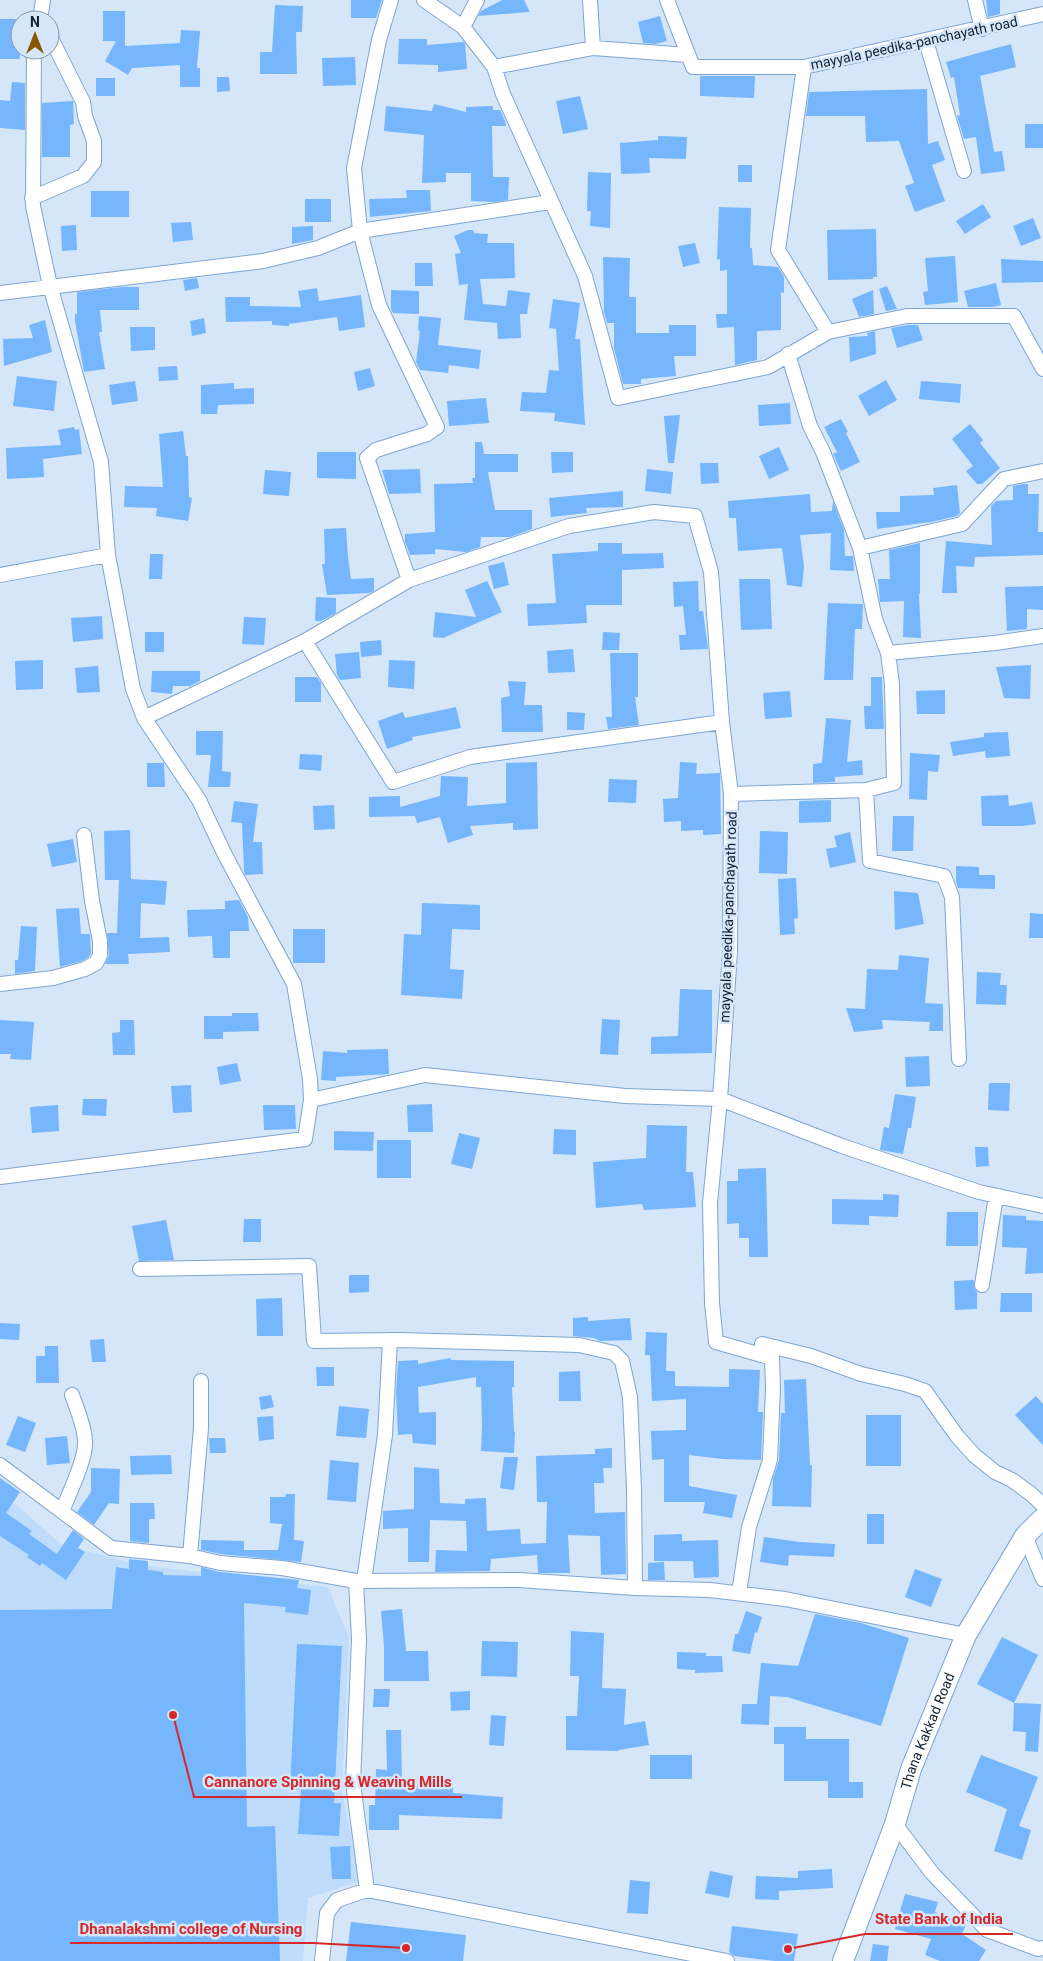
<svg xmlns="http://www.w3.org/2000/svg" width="1043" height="1961" font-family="Roboto,sans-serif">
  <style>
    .built { fill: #c0dcfb }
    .building { fill: #75b6fc }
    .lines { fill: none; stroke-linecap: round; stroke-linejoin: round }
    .street-casing { stroke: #7da5d1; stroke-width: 16 }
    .secondary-casing { stroke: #7da5d1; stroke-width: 22 }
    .street { stroke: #fff; stroke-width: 14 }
    .secondary { stroke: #fff; stroke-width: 20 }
    .labels { text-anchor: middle; stroke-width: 5; stroke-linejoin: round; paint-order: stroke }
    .street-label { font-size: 14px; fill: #112132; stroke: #d5e6f8 }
    .leader { fill: none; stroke: #d62828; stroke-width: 2 }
    .callout-dot { fill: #d62828; stroke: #d5e6f8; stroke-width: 2 }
    .callout-label { font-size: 15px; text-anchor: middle; font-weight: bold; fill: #d62828; stroke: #d5e6f8; stroke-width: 5; stroke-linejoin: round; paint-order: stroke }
  </style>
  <rect width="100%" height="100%" fill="#d5e6f8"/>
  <!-- built -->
  <path class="built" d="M0,1491L61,1544L139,1565L328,1587L349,1638L342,1792L361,1881L308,1898L303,1961H0Z"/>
  <!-- building -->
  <path class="building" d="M351,0H382L376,18H351Z
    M502,0H524L530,12L478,16L481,11Z
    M986,0H1000V14L988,17Z
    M275,5L303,6L302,32H296L297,74H260V52H272Z
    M103,11H125V46L180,43L181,30L200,31L197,68H200V87H180V65L132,68L128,75L105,61L116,41H103Z
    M660,16L667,41L655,44L643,43L638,22Z
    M0,19H20V59H0Z
    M399,39H427V45L464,42L465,44L467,69L438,72V65L398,64Z
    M1011,44L1016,67L980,76L994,152L1002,151L1005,171L981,174L976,137L964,139L957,116L960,115L954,77L951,78L946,62Z
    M355,57L356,85L323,86L322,58Z
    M700,76H755L754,98L700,96Z
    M217,77H229L230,91L217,92Z
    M96,78H115V96H96Z
    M12,82L25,83V130L0,128V100L10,101Z
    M927,89L928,144L938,141L945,160L932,165L945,201L915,212L905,186L914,183L899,141L866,142L865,116H806L809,92Z
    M580,96L588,129L563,134L556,101Z
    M73,101L74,124L70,125V157H42V103Z
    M434,104L466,112V107L493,106V110H500L505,121L506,126H492L493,177H509L508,200L495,202L471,201V173H446V182L422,183L424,135L384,131L386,106L432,111Z
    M1025,124H1043V148H1025Z
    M658,136L687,137L686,159L649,158L650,173L621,174L620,143L658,140Z
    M738,165H752V182H738Z
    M588,172L611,173L610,228L590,226L591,211H587Z
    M406,190H430L431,211L370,217L369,199L407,198Z
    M91,191H129V217H91Z
    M305,199H331V222H305Z
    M983,204L991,217L965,234L956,221Z
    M719,207L751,208L750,248H752L753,265L778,267L784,277V293L781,292V330L757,331V360L735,365L734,327L717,328L716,314H727V270L720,271V259L717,260Z
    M1033,218L1041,238L1021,246L1013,226Z
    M191,222L193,240L173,242L171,223Z
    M76,225L77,250L62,251L61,226Z
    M313,226V240L292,244V227Z
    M876,229L877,277H873V279L828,280L827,230Z
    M468,230H473L474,233L488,234L487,243H514L515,278L480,279L483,304L506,306L508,290L530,293L527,314H520L521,338L498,339L497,323L464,320L468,284L459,285L455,254L461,253L454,236Z
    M695,243L700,263L683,267L678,246Z
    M955,256L958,302L925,305L923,292L928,291L925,258Z
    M603,257L630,258L629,297H636V333H669V325H696V356H674L676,376L641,379V384H623L614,348V323H607L604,312Z
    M1001,259L1043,261V282L1002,283Z
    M415,263H432L433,286H415Z
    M197,278L199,288L185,291L183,280Z
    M996,283L1001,305L993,307H968L964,291Z
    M887,286L897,309L886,311L879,289Z
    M121,287H139V310H100L102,332H99L105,369L84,372L75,321V314H77V292Z
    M317,288L319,301L361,295L365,327L339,331L337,317L289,324V326L272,325V321L226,322L225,297H250V306L301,307L298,291Z
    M391,290L419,291V314L393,313L391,309Z
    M873,290L874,314L859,317L852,299Z
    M553,299L580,303L575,339H580L585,425L554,421L555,413L520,411L522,392L546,393L549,370L559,371L556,329L549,328Z
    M419,316L441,318L438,345L481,350L479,369L449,365L448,373L420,370L416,362L420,331L418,330Z
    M204,318L206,333L192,336L190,321Z
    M45,320L52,352L4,366L3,339L33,338L29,325Z
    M908,325H918L923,340L897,348L891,328Z
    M130,327H155V350L131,351Z
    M875,331L876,354L850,362L849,337L868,336L867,333Z
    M177,366L178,380L159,381L158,367Z
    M370,368L375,386L358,391L354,372Z
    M17,376L57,381L54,411L13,406Z
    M886,380L897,400L869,416L858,396Z
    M135,381L138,401L112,405L109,385Z
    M921,381L961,384L960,403L919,399Z
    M234,383V389L254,388V404L218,405L217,414H201V385Z
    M486,398L489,423L449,426L447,401Z
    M790,403L791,424L759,426L758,405Z
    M680,415L674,463H668L664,416Z
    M841,419L848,432L846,433L860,462L841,471L833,454L837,452L824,427Z
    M970,424L983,440L980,443L1000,468L982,484H977L966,471L973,466L952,439Z
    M74,427L75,430L79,429L82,454L43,459L44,477L7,479L6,448L61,445L58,430Z
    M183,431L186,456H188L189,497L192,498L188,521L156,516L157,508L124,507L125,486L163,487L159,434Z
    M475,442H482L484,454H518V472H488L495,510H532V529L510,537H481L480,547L466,552L435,549V554L410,555L405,542V534L435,532L434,484L473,483L472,478H475Z
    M779,447L789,470L769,479L759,456Z
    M317,452H356V479L317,478Z
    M551,452H573V472L552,473Z
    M700,463H718L719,483L701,484Z
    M420,469L421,493L389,494L382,470Z
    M647,469L673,472L671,494L645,491Z
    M265,470L291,472L289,496L263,494Z
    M1023,484H1028V494H1039L1038,532H1043V555L975,557L974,567L956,566L957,593H942L946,541L992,545L991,506L996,501L1013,500V486Z
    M957,485L960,513L957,516L931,522L877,529L876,512H900V496L934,495L933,488Z
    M623,491V507L586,508L587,513L551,517L549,498Z
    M810,494L811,512L832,511L833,501L844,530L845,556H853L854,571L830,570L831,533L800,535L804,567L802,587L787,585L782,548L738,551L736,518H729L728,501Z
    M346,528L348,557L351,579L374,578V591L369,593L327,595L322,564H325L324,529Z
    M598,543H622V554L663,553L664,568L622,570V605H586L587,623L528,626L527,604L556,603L552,554L598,551Z
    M920,543V594H919L921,638L903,637L904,601L880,602L878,579H890L889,550Z
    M150,554H163L162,579H149Z
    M504,562L509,585L494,589L488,566Z
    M739,579H770L772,629L741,630Z
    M487,581L502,612L443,638L433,637L435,612L476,617L465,590Z
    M698,581L699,611H703L708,649L680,650L679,635H686L683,606L674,607L673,582Z
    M1043,586V610L1027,609V629L1007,631L1005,587Z
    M316,597L336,598V613L321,621H315Z
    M828,603L863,604L862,629H855L853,680H824Z
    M102,616L103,639L73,642L71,618Z
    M244,617L266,618L264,645L242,644Z
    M145,632H164V652H145Z
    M603,632L620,633L619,650H602Z
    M381,640L382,655L361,657L360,642Z
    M573,649L575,672L548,673L547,651Z
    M359,652L361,678L340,680L337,675L335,654Z
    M610,653H638V697H635L639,725L608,729L606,717H612Z
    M43,660V689L16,690L15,661Z
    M389,660L415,661L414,689L388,687Z
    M1031,665L1030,699L1004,698L996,667Z
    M98,666L100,692L77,693L75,668Z
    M152,671H200V681L190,686H173L172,694L151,692Z
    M295,677H317L321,683V702H295Z
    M871,677H882L884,729H865L864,706H871Z
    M508,681L526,682L524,705H542L543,732H502L501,698L510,696Z
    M945,690V714H917L916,691Z
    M790,691L792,717L765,719L763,693Z
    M456,707L461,728L412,737L413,740L387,749L378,721L403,712L405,718Z
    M567,712L585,713L584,730H567Z
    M826,718L851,720L847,762L862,760L863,775L835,777V782L813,783V764L822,763Z
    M196,731H223L222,771L231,772L230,787H208L211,755H196Z
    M1008,732L1010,756L986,758L985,751L953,756L950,742L984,737V733Z
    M910,753L940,755L938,772L928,771L927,800L909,799Z
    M300,754L322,755L321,771L299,769Z
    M537,762L538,829L513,830V823L470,826L473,835L448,843L440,817L417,823L415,816L369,817V797L400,796V807L440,796L441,776L468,777L467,806L506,803V763Z
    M680,762L697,763L696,774L720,773L721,834L703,835V830L681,831V821L664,822L663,799L678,798Z
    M147,763H164L165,787H147Z
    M609,779L637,780L636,803L608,802Z
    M1008,795L1009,806L1032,802L1036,824L1022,826H982L981,796Z
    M831,800V822L799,823V801Z
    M234,801L258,804L253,842H262L263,874L245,875L244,871L242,823L231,822Z
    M334,805L335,829L314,830L313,806Z
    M893,816H914L913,851H892Z
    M130,830L131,879L167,881L165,905L141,903L140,938L169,937L170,952L128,954L129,964H105L109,955L107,933H117L119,880H105L104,831Z
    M760,831L788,832L787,874L759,873Z
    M850,832L856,862L830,868L826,849L837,847L834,836Z
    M73,839L77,862L52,867L47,844Z
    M956,866L979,867V875H995V889L958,888L956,882Z
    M796,878L798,918L794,919L795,934L780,935L778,879Z
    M894,891L918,893L924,924L895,930Z
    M239,900L248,917L249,931H230V958H213L212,936L188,937L187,910L225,909V901Z
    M422,903L480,905V930L452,929L450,969L464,970L462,999L401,995L404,934L421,935Z
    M79,908L81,934H90L91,953L89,957L82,961L60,967L56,909Z
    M1030,913L1043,914V938H1029Z
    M21,926L37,927L35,971L15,974V960H18Z
    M293,929H325V963H293Z
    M899,955L929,958L925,1003L943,1004V1031H929L930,1022L882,1020L883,1029L854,1032L846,1008L865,1009L867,969L898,970Z
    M977,972L1001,973L1000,985H1007L1006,1005L976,1004Z
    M680,989L712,990V1053L651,1054V1037L678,1036Z
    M232,1013H258L259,1031L223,1032V1039H204V1016H232Z
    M602,1019L620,1020L618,1055L600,1054Z
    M0,1020L34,1022L31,1060L10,1059L11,1054H0Z
    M120,1020H134L135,1055H113L112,1033L120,1032Z
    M388,1049L389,1074L336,1077V1081L321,1080L323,1051L347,1053V1050Z
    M929,1056L930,1086L906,1087L905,1057Z
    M237,1063L241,1081L220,1085L217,1067Z
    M989,1083H1010L1009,1111L988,1110Z
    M191,1085L192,1112L173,1113L171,1086Z
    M895,1094L916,1097L911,1128H908L903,1154L880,1150L884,1127L889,1128Z
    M83,1099H107L106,1116L82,1115Z
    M432,1104L433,1132H408L407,1105Z
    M58,1105L59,1131L32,1133L30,1107Z
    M263,1105H295L296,1129L264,1130Z
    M647,1125L687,1126L686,1172H693L696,1207L644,1210L642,1204L596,1208L593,1162L646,1158Z
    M554,1129L576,1130V1155L553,1154Z
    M334,1131L374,1132L373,1151L334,1150Z
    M459,1133L480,1138L472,1169L451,1164Z
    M377,1140H411V1178H377Z
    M975,1147H988L989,1166L976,1167Z
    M766,1168L768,1257H749V1238H739V1223L727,1224V1181H738V1169Z
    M883,1194L899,1195L898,1217L869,1216V1225L832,1224V1199L883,1200Z
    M947,1212H978V1246H946Z
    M1003,1215L1026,1216V1220L1043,1221V1273L1025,1274L1027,1248L1002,1247Z
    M244,1219H261V1242H243Z
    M166,1220L174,1260L139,1261L132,1226Z
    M349,1275H369V1292L349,1293Z
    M974,1280V1288L977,1292V1309L955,1310L954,1281Z
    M1001,1293H1032V1312H1000Z
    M282,1298L283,1336H257L256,1299Z
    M588,1317V1321L630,1318L632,1340L600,1341L594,1338L573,1336V1318Z
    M0,1323L20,1324L19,1340L0,1339Z
    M646,1332L667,1333L666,1371H675V1386L729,1387V1369L760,1370L758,1412H763L761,1460L723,1459L689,1455V1486L737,1495L732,1518L703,1513L705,1502H664V1459L652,1460L651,1431L686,1430V1399L652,1401L650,1355H645Z
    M104,1339L106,1362H92L90,1340Z
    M45,1346H58L59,1383H36V1356H45Z
    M450,1358L451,1360L514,1361V1387H512L514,1432H515L514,1453L481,1451L482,1426L481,1387H476V1377L418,1387L419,1413L436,1412V1445L413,1443L412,1434L398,1435L396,1394L398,1361L418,1360V1364Z
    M316,1367H334V1386H317Z
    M580,1371L581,1401H559V1372Z
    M806,1379L810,1465L812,1466L811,1507L772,1506L773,1479L779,1460L781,1413H785L784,1380Z
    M271,1395L274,1407L261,1410L259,1397Z
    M1036,1396L1043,1404V1445L1015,1415Z
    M339,1406L369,1409L366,1438L336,1436Z
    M866,1415H901V1466H866Z
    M18,1416L36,1423L25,1452L6,1445Z
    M273,1416L274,1439L259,1441L257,1417Z
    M67,1436L70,1463L47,1465L45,1438Z
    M209,1438H225L226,1453H210Z
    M612,1448V1468H603L604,1483H594L595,1513L625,1512L626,1574L601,1575L600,1536L568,1535L570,1573H538L537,1555L491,1559L490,1571L435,1572L436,1550L467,1551L466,1521L430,1520L429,1562H408V1528L383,1529V1511L414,1509V1467L439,1469L440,1503L465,1504V1499L486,1498L487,1531L520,1529L521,1544L546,1543L547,1502H537L536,1456L595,1454V1449Z
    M171,1455L172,1474L131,1475L130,1456Z
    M504,1457H518L514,1490L500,1488Z
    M330,1460L359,1463L356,1502L327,1500Z
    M91,1468L120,1469L119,1504L109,1503L94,1525L77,1512L91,1492Z
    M0,1478L20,1492L6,1513L32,1531L29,1534L57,1554L73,1530L84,1539L78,1548L85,1552L66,1580L42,1563L40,1566L27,1557L29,1555L0,1536Z
    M286,1494H295L294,1540L304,1541L301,1562L221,1554L201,1550V1540L244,1541V1550H278L282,1524L270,1523V1497H285Z
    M130,1503H154L155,1519H149V1543L130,1541Z
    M867,1514H884V1544H867Z
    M682,1534V1541L718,1540L719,1577L694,1578L693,1561H654V1535Z
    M764,1537L800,1542L835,1544L834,1557L789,1555L788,1566L760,1562Z
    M129,1559L148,1561V1570L163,1572V1575L201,1576V1567L219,1572L299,1580L297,1588L311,1590L308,1615L285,1612L286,1607L244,1603L247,1827L275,1826L280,1961H0V1610L112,1609L116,1567L129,1569Z
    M664,1562L665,1580H648V1563Z
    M915,1569L942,1579L931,1607L905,1597Z
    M402,1609L406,1651H428L429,1681H384V1646L381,1611Z
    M746,1611L762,1617L757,1633L755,1632L750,1654L732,1651L735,1634H738Z
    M815,1614L861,1623L909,1638L881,1726L787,1697L770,1696L769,1725L741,1724L742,1704H757L761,1663L798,1666Z
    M571,1631L604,1633L602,1688L626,1689L624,1725L645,1721L649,1745L619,1750V1751L566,1750V1716H577L579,1676H570Z
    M1002,1637L1038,1655L1014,1703L977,1684Z
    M482,1641L518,1642L517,1677L481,1676Z
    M297,1644L342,1646L334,1803H341L339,1836L298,1834L301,1790L290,1789Z
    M677,1652L706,1653V1656H722L723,1672L695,1673V1670L677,1669Z
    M374,1689H390L389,1707H373Z
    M470,1691V1710L451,1711L450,1692Z
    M1014,1703L1041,1704L1038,1752L1025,1751L1026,1732L1013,1731Z
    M491,1715L506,1716L504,1746L489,1745Z
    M774,1727H806V1739H849V1782H863V1798H828V1781H784V1744H774Z
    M386,1730H401L402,1783L453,1786V1793L503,1797L502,1819L399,1815V1830H369V1805H375L376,1769L387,1770Z
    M650,1755H692V1779H650Z
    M981,1755L1038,1777L1019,1826L1031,1830L1022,1860L994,1851L1007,1809L966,1792Z
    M350,1846L351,1879H332L330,1847Z
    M832,1869L833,1888L779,1891V1900L755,1899L756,1876L798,1878V1871Z
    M710,1871L733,1876L729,1898L705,1893Z
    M630,1880L650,1882L648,1914L627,1913Z
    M905,1894L938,1902L935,1912L966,1925L962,1934L986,1950L979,1961H940L925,1955L931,1939L895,1929Z
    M351,1922L466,1935L463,1961H346Z
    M732,1926L798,1934L794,1961H775L734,1956L729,1952Z
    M873,1944L889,1946L887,1961H870Z"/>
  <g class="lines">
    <defs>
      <path id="street" d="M391,0L379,40L354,168L360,231L379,305L437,427L427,434L376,450L367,458L409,580L569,526L654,512L695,516L711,572L722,722L731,794
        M424,0L463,27
        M477,0L463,27L494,67L503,94L585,276L618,398L768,367L828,332
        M590,0L593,48
        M667,0L693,67H804
        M975,0L982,29
        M1043,14L804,67L778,250L828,332L907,316H1014L1043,369
        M40,20L43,0
        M926,41L964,171
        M34,50L33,206L50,286L101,462L108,555L133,689L144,718
        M494,67L593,48L688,55
        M32,198L83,176L94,162V141L85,116L83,102L50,36
        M0,293L263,261L318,248L360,231L550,202
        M788,354L810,426L823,452L860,548
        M1043,471L1004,479L962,524L860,548L875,619L888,653L892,684L894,783L866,790L731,794L730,952L720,1099L842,1146L979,1192L1043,1206
        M0,575L108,555
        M305,641L393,782L470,757L722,722
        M888,653L995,643L1043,636
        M866,790L870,861L944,876L952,897L959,1059
        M0,984L53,978L85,969L96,963L100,955V941L92,901L84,835
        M311,1100L425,1075L625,1096L720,1099L710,1203L712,1303L716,1342L772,1358L773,1388L770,1460L749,1527L739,1593
        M0,1177L305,1139L311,1100L310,1079L294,984L225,855L199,800L144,718L305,641L409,580
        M140,1269L309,1266L314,1341L399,1340L579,1345L614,1353L622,1361L630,1397L634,1489L635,1588
        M982,1285L996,1196
        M772,1358L762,1344L811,1356L861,1374L905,1384L925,1391L957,1436L974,1455L995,1472L1012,1480L1031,1494L1043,1505
        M0,1465L111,1548L190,1556L220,1563L282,1568L356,1581L519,1580L635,1588L710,1590L785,1599L966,1635
        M62,1511C69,1494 87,1457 85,1440C84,1425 77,1409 72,1395
        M1025,1536L1043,1579
        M190,1556L201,1428V1381
        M356,1581L359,1639L353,1783L367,1890
        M364,1581L385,1435L390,1340
        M895,1824L932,1873L987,1930L1038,1949L1043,1948
        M322,1961L327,1913L337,1900L367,1890L727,1961"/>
      <g id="secondary">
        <path id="s1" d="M843,1961L895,1824L911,1769L966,1635L1025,1536L1043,1518"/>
      </g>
    </defs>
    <!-- street casing -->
    <use href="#street" class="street-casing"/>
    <!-- secondary casing -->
    <use href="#secondary" class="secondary-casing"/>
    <!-- street -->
    <use href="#street" class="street"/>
    <!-- secondary -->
    <use href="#secondary" class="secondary"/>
  </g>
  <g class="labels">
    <!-- street labels -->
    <g class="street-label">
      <text transform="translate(914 43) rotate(-12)" y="5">mayyala peedika-panchayath road</text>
      <text transform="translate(728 917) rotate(-88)" y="5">mayyala peedika-panchayath road</text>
      <text dy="5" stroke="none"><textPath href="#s1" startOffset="245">Thana Kakkad Road</textPath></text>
    </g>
  </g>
  <!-- callouts -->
  <path class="leader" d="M173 1715L194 1797H462M788 1949L865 1934H1013M406 1948L313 1943H70"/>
  <g class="callout-dot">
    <circle cx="173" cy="1715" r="5"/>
    <circle cx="788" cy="1949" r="5"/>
    <circle cx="406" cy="1948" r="5"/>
  </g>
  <g class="callout-label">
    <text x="328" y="1787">Cannanore Spinning &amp; Weaving Mills</text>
    <text x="939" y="1924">State Bank of India</text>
    <text x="191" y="1934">Dhanalakshmi college of Nursing</text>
  </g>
  <!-- north arrow -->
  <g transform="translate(35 35)"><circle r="24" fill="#d5e6f8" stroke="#8797a9"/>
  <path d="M0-4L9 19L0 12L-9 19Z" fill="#895700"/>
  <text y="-8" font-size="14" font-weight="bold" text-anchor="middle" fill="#112132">N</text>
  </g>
</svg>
